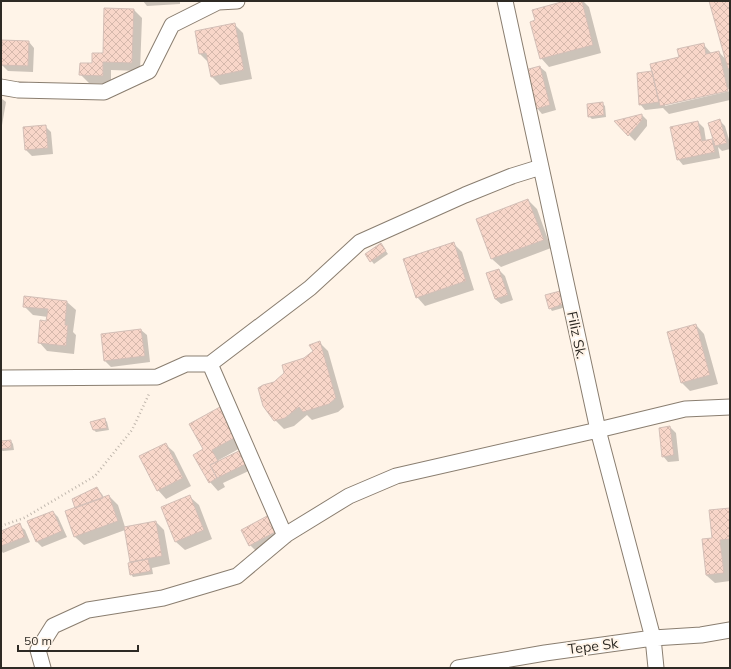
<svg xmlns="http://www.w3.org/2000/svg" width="731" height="669" font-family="Mulish,sans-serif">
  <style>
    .shadow { fill: #0003 }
    .building { fill: url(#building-cross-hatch); stroke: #d3bfb7 }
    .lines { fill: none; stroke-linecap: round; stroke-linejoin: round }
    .minor-casing { stroke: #8a7e70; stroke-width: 17 }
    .path { stroke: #c0b7ad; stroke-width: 2.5; stroke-dasharray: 1 3; stroke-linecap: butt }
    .minor { stroke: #fff; stroke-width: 15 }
    .labels { text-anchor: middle; stroke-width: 4; stroke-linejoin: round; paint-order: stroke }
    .street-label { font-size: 14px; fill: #2e2a24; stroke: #fff4e8 }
  </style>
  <defs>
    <pattern id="building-cross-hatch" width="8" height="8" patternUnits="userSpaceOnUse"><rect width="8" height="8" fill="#f8d6c9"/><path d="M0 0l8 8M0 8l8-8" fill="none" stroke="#d5b8ac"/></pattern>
  </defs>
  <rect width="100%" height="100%" fill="#fff4e8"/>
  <!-- shadow -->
  <path class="shadow" d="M143,1H180V4L147,6Z
    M569,1H583L589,7L601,53L549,67L541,58Z
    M710,1H730V69L729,68L730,74V89L665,104V106L730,91V100L669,114L663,108L645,110L640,104L653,72L680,58L703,44L712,54L719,52L727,61Z
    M134,10L142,18L140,71L111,70V84L89,83L80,74L104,54Z
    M234,24L243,33L252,79L220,85L212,77L208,62L200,54Z
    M29,42L34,48L33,72L8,71L2,65Z
    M540,67L546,72L556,110L542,114L537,108Z
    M1,98L6,102L1,131Z
    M602,103L605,106L606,117L592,119L589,116Z
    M642,115L647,120V126L635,141L616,122Z
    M719,120L725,126L730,143V149L722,151L718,147L720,158L683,165L678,159L698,122L704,128L706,141L712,140L715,143Z
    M45,126L51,132L53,154L32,156L26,150L24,128Z
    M528,200L537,209L551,248L501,267L492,259L478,219Z
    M453,243L462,252L474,290L425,306L417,297Z
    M383,247L388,254L374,264L366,254Z
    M499,270L505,276L513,300L501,304L495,299Z
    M560,292L563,295L566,307L552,311L550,308Z
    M25,297L67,302L76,310L73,332L76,335L74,354L47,351L39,342L47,322L48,317L33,315L24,306Z
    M696,325L704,334L718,384L690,391L682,383Z
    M141,330L147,335L150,362L111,367L105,361L102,335Z
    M319,342L328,351L344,407L338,412L312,420L307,415L294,426L284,429L275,420L274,383L315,351Z
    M220,408L228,417L244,446L217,461V463L243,450L255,468L223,483L225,487L218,491L210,482L205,449Z
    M105,419L107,422L109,430L96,432L93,429Z
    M670,427L676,433L679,461L668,462L663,456Z
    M11,441L13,444L14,450L3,451L1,450V442Z
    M165,444L174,452L191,486L166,499L158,490Z
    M96,488L102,494L104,498L109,496L118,505L125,527L156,522L164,530L170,564L152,568L153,574L133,577L131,574L132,563L131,562L125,530L84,545L75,537L76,508Z
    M190,497L199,505L212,539L185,550L176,542L162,508Z
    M730,509V548H729L730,563V581L715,583L706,575L713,539Z
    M53,512L58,517L67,537L42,547L36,541Z
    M269,516L282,536L256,551L250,545Z
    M19,525L25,530L30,542L3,553L1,550V532Z"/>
  <!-- building -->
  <path class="building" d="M565,1H582L593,45L540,59L530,22L535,20L532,10Z
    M709,1H730V68L728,69Z
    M104,8L134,9L132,63L103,62V76L79,75L80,63H92V53H103Z
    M235,23L244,70L211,77L206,53L199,54L195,31Z
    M2,40L29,41L28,66L1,65Z
    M704,43L706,54L719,51L728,91L660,106L650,64L679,57L677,49Z
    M540,66L550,105L536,109L525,70Z
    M652,71L659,102L639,105L637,73Z
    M603,102L604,115L588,117L587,104Z
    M642,114V120L628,136L614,121Z
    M720,119L727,143L715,146L708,123Z
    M698,121L702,141L712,139L715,152L677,160L670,127Z
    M46,125L48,148L25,150L23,127Z
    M528,199L544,240L491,259L476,219Z
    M454,242L466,281L416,298L403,259Z
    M381,243L386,251L370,262L365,254Z
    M499,269L508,295L495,299L486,273Z
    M560,291L564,304L549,309L545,295Z
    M24,296L67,301L65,325H68L66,346L38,343L40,320L46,321L48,309L23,307Z
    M696,324L710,375L681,383L667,332Z
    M141,329L145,356L104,361L101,334Z
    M320,341L336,398L329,404L303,412L299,407L285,418L274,421L263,406L258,388L263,385L274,382L284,373L282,365L304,358L313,351L309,345Z
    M220,407L236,437L212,450L218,461L210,465L217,478L209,483L193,455L203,449L189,424Z
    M105,418L107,428L93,430L90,422Z
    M670,426L674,455L662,457L659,428Z
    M11,440V448L1,449V441Z
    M166,443L183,478L157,491L139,456Z
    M243,449L250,462L217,478L210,465Z
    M97,487L103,498L75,508L72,499Z
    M109,495L118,521L74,537L65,511Z
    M190,495L204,530L175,542L161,507Z
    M730,508V539L720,540L724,573L706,575L702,539L712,538L709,510Z
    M53,511L62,531L36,542L27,521Z
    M269,515L277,531L249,546L241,530Z
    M156,521L162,556L130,562L124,527Z
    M20,523L25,537L1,546V531Z
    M148,559L151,571L130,575L128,563Z"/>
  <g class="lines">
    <defs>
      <path id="minor" d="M505,1L598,430L653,638L656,668
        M1,87L18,90L104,92L149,71L172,25L218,2L237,1
        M210,364L285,536
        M1,378L157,377L186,364H210L310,288L360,242L465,195L512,176L541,167
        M43,668L38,650L53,626L88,610L163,598L237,576L287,534L349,496L396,476L598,430L685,409L730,407
        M458,668L545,653L653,638L701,635L730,630"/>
    </defs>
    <!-- minor casing -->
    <use href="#minor" class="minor-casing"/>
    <!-- path -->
    <path class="path" d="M1,526L24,518L95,476L132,430L150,392"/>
    <!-- minor -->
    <use href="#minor" class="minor"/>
  </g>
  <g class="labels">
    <!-- street labels -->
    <g class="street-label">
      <text transform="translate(577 335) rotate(78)" y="5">Filiz Sk.</text>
      <text transform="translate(593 646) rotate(-7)" y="5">Tepe Sk</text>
    </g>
  </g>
  <!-- border -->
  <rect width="731" height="669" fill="none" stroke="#2e2a24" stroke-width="4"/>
  <!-- scale -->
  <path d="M18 645v6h120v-6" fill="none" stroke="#2e2a24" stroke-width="2"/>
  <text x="24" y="645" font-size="12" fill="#2e2a24" stroke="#fff4e8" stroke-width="3" paint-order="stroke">50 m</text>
</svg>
